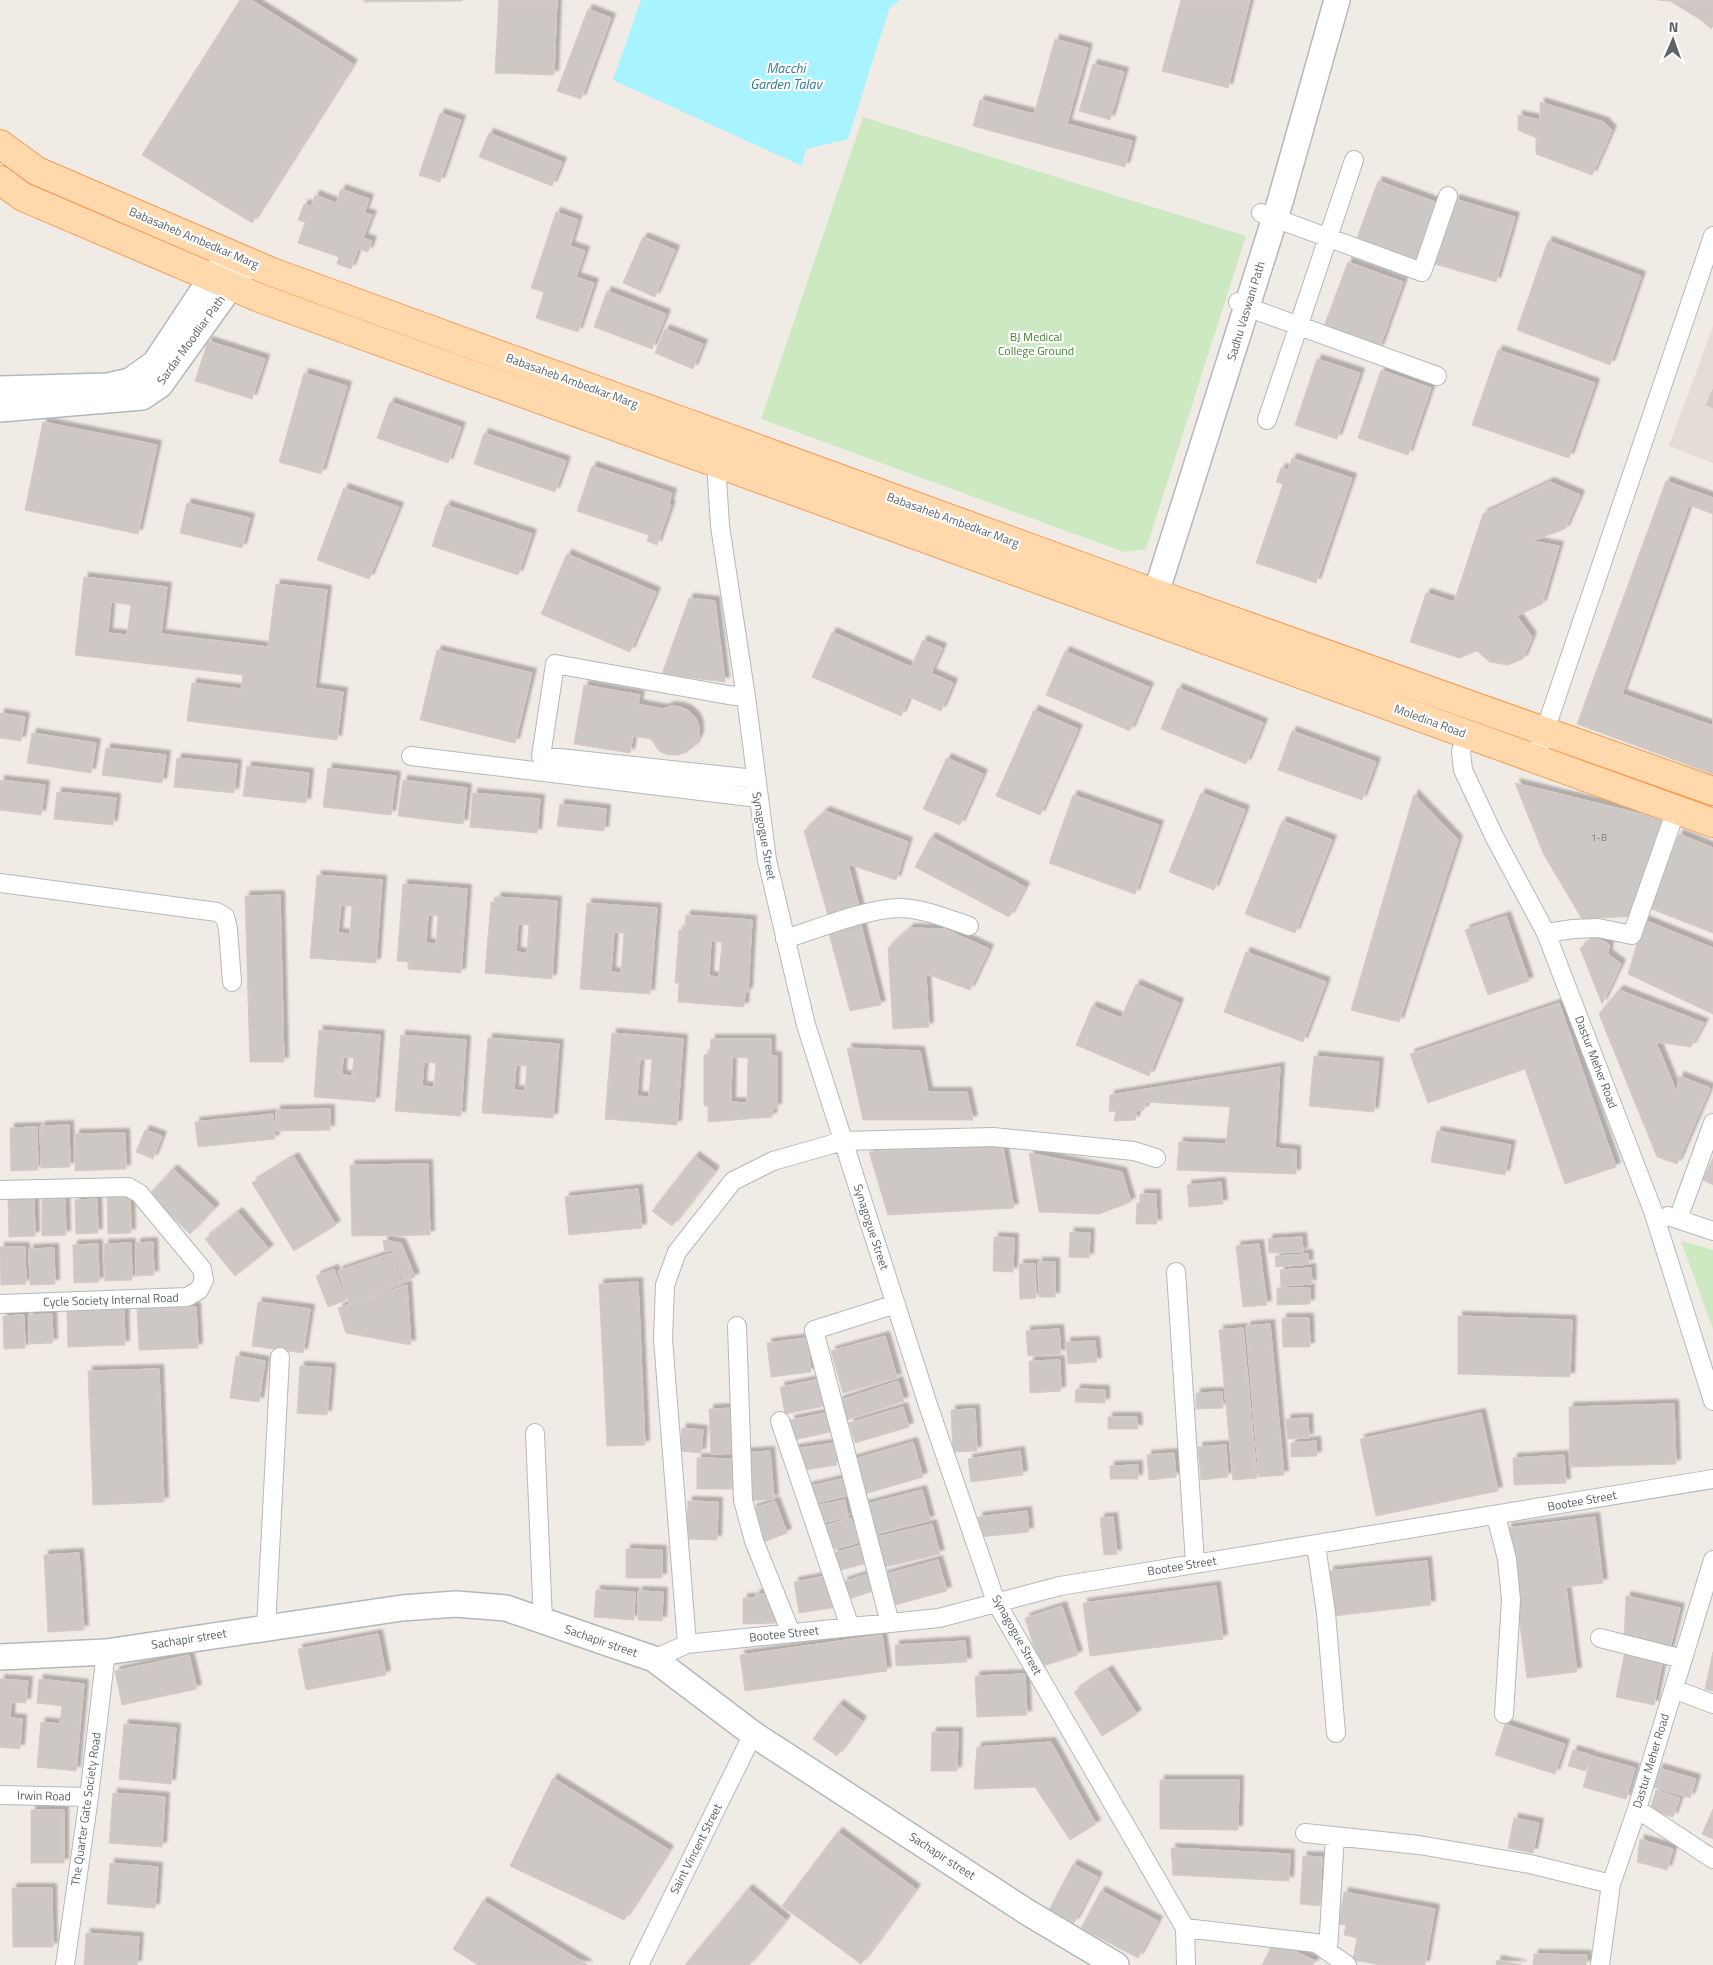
<svg xmlns="http://www.w3.org/2000/svg" width="1713" height="1965" font-family="'Titillium Web',sans-serif">
  <style>
    .education { fill: #e3dcd7 }
    .green { fill: #cde9c1 }
    .water { fill: #a7f3ff }
    .building { fill: #cec8c5; stroke: #d6cbc3; fill-rule: evenodd; filter: url(#shadow) }
    .lines { fill: none; stroke-linecap: round; stroke-linejoin: round }
    .street-casing { stroke: #b3b9bb; stroke-width: 20 }
    .secondary-casing { stroke: #b2b8bb; stroke-width: 28 }
    .primary-casing { stroke: #fa9b55; stroke-width: 30 }
    .street { stroke: #fff; stroke-width: 18 }
    .secondary { stroke: #fff; stroke-width: 25 }
    .primary { stroke: #ffd9ac; stroke-width: 28 }
    .labels { text-anchor: middle; stroke-width: 4.5; stroke-linejoin: round; paint-order: stroke }
    .number-label { font-size: 10px; fill: #797d7e }
    .street-label { font-size: 12px; fill: #5d6467; stroke: #fff }
    .park-label { font-size: 12px; fill: #44842f; stroke: #fff }
    .water-label { font-size: 14px; font-style: italic; fill: #337e94; stroke: #fff }
  </style>
  <defs>
    <filter id="shadow"><feDropShadow dx="4.5" dy="-4.5" stdDeviation="1" flood-color="#0004"/></filter>
  </defs>
  <rect width="100%" height="100%" fill="#f1ebe6"/>
  <!-- education -->
  <path class="education" d="M1713,326V463L1669,446Z"/>
  <!-- green -->
  <path class="green" d="M863,117L1246,236L1146,549L1124,552L761,419Z
    M1681,1241L1713,1250V1329Z"/>
  <!-- water -->
  <path class="water" d="M641,0H900L889,9L848,139L806,149L802,166L613,80Z"/>
  <!-- building -->
  <path class="building" d="M240,0H251L353,64L252,223L142,155Z
    M364,0H462V1L364,2Z
    M499,0H557L554,75L495,73Z
    M1181,0H1250L1228,88L1162,71Z
    M1658,0H1713V26L1711,29L1701,20L1670,1Z
    M588,9L611,18L581,99L557,91Z
    M1055,39L1088,48L1067,124L1132,141L1125,167L973,126L980,100L1034,114Z
    M1093,64L1124,72L1110,120L1079,111Z
    M1540,102L1604,122L1612,130L1592,175L1536,154V138L1518,130V115L1540,120Z
    M440,113L461,120L440,182L419,175Z
    M489,133L562,162L552,186L479,157Z
    M1378,181L1438,203L1416,265L1355,243Z
    M341,189L369,199L364,213L372,215L363,238L372,241L368,252L358,249L351,269L337,264L339,257L298,243L305,222L298,220L304,204L311,206L315,195L336,203Z
    M1455,199L1515,217L1496,282L1435,264Z
    M556,212L578,220L570,246L585,251L576,277L594,283L578,332L536,318L544,292L531,288Z
    M643,237L675,250L655,297L623,283Z
    M1548,241L1641,276L1610,365L1517,330Z
    M1348,262L1403,282L1379,349L1323,329Z
    M607,291L666,314L652,349L594,327Z
    M665,329L703,344L693,369L655,353Z
    M208,341L265,359L252,399L195,381Z
    M1498,350L1595,383L1569,458L1472,425Z
    M1317,359L1360,373L1337,439L1295,425Z
    M1381,370L1431,388L1408,455L1358,438Z
    M304,373L347,386L321,474L279,462Z
    M1713,389V408L1706,405Z
    M390,402L461,427L448,463L377,438Z
    M43,422L157,445L138,534L25,510Z
    M484,433L566,461L555,492L474,464Z
    M1292,458L1352,478L1316,583L1256,563L1283,484L1276,482L1281,468L1288,470Z
    M592,466L672,493L669,504L671,505L657,545L647,541L649,535L577,511Z
    M1666,481L1713,498V774L1577,724Z
    M1550,482L1580,495L1565,529L1532,541L1559,546L1542,604L1517,616L1532,637L1523,659L1508,665L1490,662L1477,651L1459,658L1410,642L1426,593L1454,602L1483,514Z
    M344,488L399,507L369,579L317,560Z
    M187,503L250,518L242,548L180,533Z
    M446,505L532,534L518,575L432,546Z
    M1689,505L1713,514V726L1622,694Z
    M567,554L656,592L630,652L541,614Z
    M84,577L167,587L161,634L268,647L276,584L327,590L315,688L343,692L337,740L187,721L192,683L241,689L243,675L75,655ZM111,602L131,605L127,635L108,633Z
    M689,598L715,601L725,682L662,674Z
    M832,632L911,667L923,640L942,648L931,673L953,683L941,711L909,697L901,716L812,677Z
    M437,650L532,673L515,743L420,720Z
    M1065,651L1149,687L1130,731L1046,695Z
    M584,685L640,695L638,704L663,709L671,706L680,707L689,711L696,718L699,727V737L694,746L687,752L678,755H668L659,751L651,739L633,736L630,753L574,744Z
    M1178,688L1263,723L1246,764L1161,729Z
    M1034,710L1078,729L1040,815L996,796Z
    M0,713L25,717L21,741L0,738Z
    M1292,731L1376,762L1362,800L1278,770Z
    M32,733L96,743L91,773L27,763Z
    M106,748L166,755L162,783L102,775Z
    M177,758L237,764L234,793L174,787Z
    M947,758L983,774L960,825L923,809Z
    M247,766L309,773L306,803L243,796Z
    M328,768L396,776L391,815L323,807Z
    M0,780L45,785L41,815L0,810Z
    M403,780L467,788L463,824L398,816Z
    M1515,783L1666,820L1635,916L1582,919L1544,855Z
    M57,792L116,798L113,825L54,819Z
    M473,793L540,799L537,833L470,827Z
    M1201,793L1245,810L1214,890L1169,872Z
    M1414,794L1458,840L1399,1022L1351,1010Z
    M1073,795L1159,825L1135,894L1049,863Z
    M560,804L606,809L604,831L557,826Z
    M825,811L908,842L896,880L848,864L860,910L829,919L804,831Z
    M1282,821L1332,840L1295,933L1245,914Z
    M1679,834L1713,848V933L1649,908Z
    M931,837L1025,887L1009,917L915,867Z
    M317,875L382,880L376,963L310,958ZM341,905L352,906L350,934L338,933Z
    M403,884L467,889L461,973L408,969V962L397,961ZM428,915L438,916L436,944L426,943Z
    M280,895L284,1062H250L245,896Z
    M497,897L557,901L552,979L485,973L491,902H496ZM518,924L529,925L527,953L516,952Z
    M587,903L657,908L650,994L580,989ZM614,932L624,933L621,973L611,972Z
    M686,915L752,920L748,992H745L744,1007L678,1002L679,983H675L679,930H685ZM711,941L722,942L719,977L709,976Z
    M1506,916L1529,981L1488,995L1465,930Z
    M1644,920L1713,948V1014L1628,974Z
    M860,921L881,1005L850,1011L828,930Z
    M910,928L945,929L989,949L970,990L926,974L929,1027L893,1029L888,948Z
    M1596,938L1609,944L1608,954L1621,964L1602,1004L1580,948Z
    M1246,952L1326,982L1303,1042L1224,1012Z
    M1136,984L1179,1003L1149,1076L1076,1045L1092,1006L1121,1018Z
    M1619,990L1704,1023L1691,1047L1656,1042L1677,1093L1679,1076L1710,1088L1677,1164L1657,1157L1599,1014Z
    M1559,1003L1616,1167L1565,1184L1525,1069L1428,1103L1410,1054Z
    M319,1030L380,1035L375,1102L314,1097ZM343,1057L354,1058L352,1076L342,1075Z
    M612,1033L683,1039L677,1125L605,1119ZM640,1059H652L649,1097L637,1096Z
    M401,1035L466,1040L461,1116L395,1111ZM424,1062L436,1063L434,1087L422,1086Z
    M488,1038L559,1044L553,1118L482,1113ZM516,1065L527,1066L525,1091L514,1090Z
    M711,1039H771V1056H777V1108H773L772,1117L708,1122V1106H704V1055L710,1054ZM732,1057L748,1058L747,1103L731,1102Z
    M847,1048L920,1051L928,1092H967L973,1120H863Z
    M1314,1056L1379,1062L1374,1112L1309,1106Z
    M1280,1067L1275,1148L1296,1150V1174L1177,1170L1179,1142L1226,1144L1230,1107L1145,1102L1144,1110H1137L1135,1120L1114,1121L1116,1112L1109,1111L1110,1095Z
    M330,1109V1130L276,1131V1110Z
    M273,1114L275,1139L198,1147L195,1122Z
    M69,1125L70,1167L41,1168L40,1126Z
    M37,1127L38,1170L11,1171L10,1128Z
    M145,1130L162,1136L153,1159L136,1152Z
    M1437,1131L1511,1145L1505,1175L1431,1162Z
    M125,1133L126,1169L75,1171V1134Z
    M1002,1142L1014,1208L888,1215L869,1152Z
    M1029,1153L1122,1172L1131,1202L1099,1214L1039,1212Z
    M695,1156L715,1171L672,1226L652,1211Z
    M294,1157L336,1225L294,1251L252,1183Z
    M1713,1158V1185L1703,1180Z
    M428,1164L430,1235L352,1236L350,1165Z
    M173,1169L215,1208L190,1234L149,1195Z
    M1221,1182L1223,1204L1189,1207L1187,1185Z
    M638,1189L642,1228L569,1235L565,1197Z
    M107,1191H130L131,1233L108,1234Z
    M1140,1194H1156L1157,1224H1136L1137,1203H1140Z
    M34,1198L35,1236L9,1237L8,1199Z
    M65,1198L66,1235L42,1236V1199Z
    M97,1199L98,1233L76,1234L75,1200Z
    M238,1212L269,1249L235,1276L205,1239Z
    M1070,1232L1090,1233L1089,1258L1069,1257Z
    M994,1237L1014,1238L1013,1272L993,1271Z
    M1302,1237L1303,1252L1269,1253L1268,1239Z
    M383,1240L401,1243L415,1277L404,1282L392,1250L385,1252Z
    M153,1242L154,1275L136,1276V1243Z
    M131,1243L132,1280L105,1281L104,1244Z
    M98,1244L99,1282L74,1283L73,1245Z
    M1259,1244L1267,1305L1243,1307L1236,1246Z
    M0,1247H25L26,1284L1,1285Z
    M54,1248L55,1284L30,1285L29,1249Z
    M391,1253L402,1284L349,1303L338,1271Z
    M1308,1254L1309,1264L1276,1267L1275,1256Z
    M1038,1262H1055V1297H1039Z
    M1019,1264H1035L1036,1298L1020,1299Z
    M1311,1268L1312,1284L1281,1286L1280,1270Z
    M334,1269L346,1300L328,1307L316,1276Z
    M638,1282L645,1445L607,1446L599,1284Z
    M407,1285L411,1345L346,1333L338,1308Z
    M1277,1288H1310V1304L1277,1305Z
    M258,1302L310,1309L303,1353L252,1346Z
    M196,1307L198,1348L139,1350L137,1309Z
    M124,1309L125,1345L68,1347L67,1311Z
    M52,1314L53,1343L29,1344V1315Z
    M24,1315L25,1348L4,1349L3,1316Z
    M1458,1316L1572,1320L1570,1377L1458,1374Z
    M1282,1318H1309L1310,1347H1283Z
    M1270,1324L1284,1475L1259,1477L1246,1326Z
    M1243,1328L1257,1478L1233,1480L1219,1330Z
    M1059,1329L1061,1354L1028,1356L1026,1331Z
    M885,1336L897,1378L843,1393L831,1351Z
    M807,1338L811,1372L771,1377L767,1343Z
    M1095,1341L1097,1362L1068,1364L1066,1342Z
    M236,1356L265,1361L259,1402L230,1398Z
    M1060,1360L1061,1391L1030,1393L1029,1361Z
    M300,1366L331,1368L327,1415L297,1413Z
    M159,1369L164,1502L93,1505L88,1371Z
    M820,1379L825,1406L785,1414L780,1387Z
    M898,1381L904,1401L844,1421L838,1401Z
    M1076,1389L1105,1390V1403L1075,1402Z
    M1222,1392L1223,1408L1196,1409V1393Z
    M1674,1404L1676,1464L1570,1467L1569,1407Z
    M903,1407L909,1427L855,1443L849,1423Z
    M736,1408L737,1453L711,1454L709,1409Z
    M975,1409L977,1451L953,1452L951,1410Z
    M831,1412L835,1431L794,1440L790,1420Z
    M1481,1413L1498,1491L1376,1516L1360,1439Z
    M1108,1417H1137L1138,1429H1108Z
    M1308,1418L1309,1438L1288,1439L1286,1419Z
    M682,1428L703,1430L701,1453L680,1451Z
    M1316,1441L1317,1456L1291,1457V1443Z
    M913,1442L923,1477L861,1495L851,1460Z
    M834,1443L837,1465L798,1471L794,1449Z
    M1226,1445L1228,1477L1201,1480L1198,1447Z
    M770,1451L774,1499L745,1501L742,1453Z
    M1020,1451L1023,1475L971,1482L968,1459Z
    M1174,1453L1176,1477L1149,1480L1147,1455Z
    M1564,1455L1566,1483L1514,1485L1513,1458Z
    M697,1458L740,1459V1489H697Z
    M1138,1465V1479H1110V1466Z
    M845,1478L849,1495L811,1504L807,1487Z
    M922,1490L930,1520L871,1535L863,1505Z
    M845,1500L848,1517L816,1524L813,1506Z
    M688,1501L718,1502L717,1540L687,1539Z
    M775,1501L787,1533L764,1542L752,1509Z
    M1027,1511L1029,1532L980,1537L978,1517Z
    M1113,1517L1117,1554L1104,1555L1100,1518Z
    M1595,1517L1603,1583L1566,1587L1577,1672L1527,1678L1507,1528Z
    M851,1518L859,1542L827,1551L820,1527Z
    M932,1524L940,1554L881,1568L873,1538Z
    M863,1545L868,1563L837,1571L833,1553Z
    M626,1549L662,1550V1578H626Z
    M79,1553L84,1630L48,1632L44,1555Z
    M938,1560L947,1591L891,1606L883,1575Z
    M1427,1561L1431,1605L1333,1616L1329,1571Z
    M871,1573L876,1590L849,1599L843,1582Z
    M832,1575L838,1607L799,1613L794,1582Z
    M1216,1586L1223,1639L1090,1656L1083,1603Z
    M596,1590L635,1592L634,1620L594,1617Z
    M638,1591L663,1592L662,1621L638,1620Z
    M756,1594H771L776,1605V1623L743,1624V1598H755Z
    M1626,1596L1680,1608L1669,1652L1624,1639Z
    M1062,1606L1078,1655L1040,1667L1025,1618Z
    M378,1634L386,1675L306,1690L298,1649Z
    M882,1635L887,1671L745,1691L740,1655Z
    M965,1641L967,1662L896,1666L895,1645Z
    M1625,1651L1663,1659L1654,1705L1616,1697Z
    M1713,1652V1691L1705,1689Z
    M189,1655L197,1689L122,1705L115,1671Z
    M1108,1670L1137,1714L1102,1736L1074,1692Z
    M1025,1674L1027,1715L977,1717L975,1676Z
    M0,1679L28,1681L26,1703L11,1702L10,1718L22,1719L20,1749L0,1747Z
    M39,1679L84,1684L76,1771L37,1767L41,1722L60,1724L62,1706L37,1703Z
    M839,1704L862,1721L837,1756L813,1739Z
    M124,1724L176,1728L171,1784L119,1779Z
    M1505,1724L1565,1744L1555,1774L1495,1755Z
    M932,1732H958L957,1771H931Z
    M1051,1742L1096,1824L1070,1840L1035,1787L974,1789L977,1747Z
    M1573,1750L1591,1755L1586,1771L1568,1766Z
    M1592,1756L1635,1768L1626,1799L1583,1787Z
    M1659,1768L1696,1779L1690,1798L1653,1787Z
    M553,1778L669,1850L624,1920L510,1866Z
    M1160,1780H1239L1238,1830L1160,1829Z
    M1656,1790L1680,1798L1673,1817L1650,1810Z
    M113,1793L165,1797L162,1847L109,1843Z
    M1713,1809V1839L1702,1834Z
    M31,1810H64V1863H31Z
    M1514,1818L1539,1823L1533,1853L1508,1848Z
    M838,1832L916,1889L861,1964L782,1906Z
    M1640,1839L1673,1849L1667,1870L1637,1862Z
    M1171,1848L1290,1854L1289,1881L1173,1875Z
    M1303,1856L1322,1857L1320,1906L1300,1904Z
    M110,1863L158,1867L155,1908L107,1904Z
    M1073,1864L1098,1877L1074,1923L1049,1910Z
    M12,1888H52L53,1947H13Z
    M748,1889L786,1920L749,1965H685Z
    M1101,1891L1158,1921L1138,1958L1081,1928Z
    M1344,1892L1435,1909L1425,1965H1381L1353,1960L1357,1938L1344,1935L1346,1925L1338,1924Z
    M483,1901L588,1965H478L453,1949Z
    M86,1933L139,1937L137,1965H84Z
    M1274,1941L1315,1961L1313,1965H1262Z
    M1534,1954L1587,1955L1586,1965H1533Z
    M1497,1960L1522,1965H1496Z"/>
  <g class="lines">
    <defs>
      <path id="street" d="M1261,213L1422,272L1448,196
        M1238,302L1247,307L1437,376
        M1267,420L1354,160
        M718,456L716,462L720,526L746,697L767,860L806,1025L928,1405L996,1602L1185,1928L1186,1965
        M746,697L728,695L555,664L541,756L755,779
        M1466,734L1461,752L1463,770L1495,838L1546,933L1653,1211L1713,1401
        M411,756L758,798
        M1535,760L1713,236
        M0,883L217,912L225,917L228,929L232,982
        M1546,933L1573,929L1598,928L1632,935L1676,810
        M785,939C817,929 866,909 898,908C922,908 946,918 969,926
        M0,1190L128,1187L139,1193L202,1269L204,1280L199,1290L187,1297L0,1304
        M1668,1216L1713,1231
        M1678,1219L1713,1123
        M1176,1272L1195,1563
        M737,1326L743,1500L754,1541L791,1633
        M780,1421L850,1627
        M535,1433L543,1621
        M1496,1516L1507,1559L1511,1600L1504,1714
        M1316,1545L1326,1613L1336,1733
        M890,1623L814,1330L896,1304
        M266,1628L280,1357
        M1600,1638L1683,1659
        M687,1644L663,1339L665,1285L677,1252L733,1181L773,1161L843,1141L993,1137L1134,1151L1156,1158
        M654,1659L687,1644L939,1618L1060,1586L1713,1479
        M1674,1689L1713,1704
        M0,1795L89,1797
        M1637,1809L1713,1859
        M1305,1833L1419,1845L1530,1864L1611,1884
        M1185,1928L1316,1943L1347,1965
        M1328,1950L1335,1836
        M65,1965L89,1797L106,1652
        M639,1965L753,1734
        M1600,1965L1611,1884L1637,1809L1713,1560"/>
      <path id="secondary" d="M0,389L108,386L130,381L155,363L212,277L223,263
        M0,409L142,397L160,385L243,269
        M1150,612L1280,202L1337,0
        M0,1657L106,1652L402,1608L456,1604L506,1608L654,1659L753,1734L1027,1912L1116,1965"/>
      <path id="primary" d="M0,144L37,171L272,272L1157,594L1713,791
        M0,180L23,197L262,299L1713,823"/>
    </defs>
    <!-- street casing -->
    <use href="#street" class="street-casing"/>
    <!-- secondary casing -->
    <use href="#secondary" class="secondary-casing"/>
    <!-- primary casing -->
    <use href="#primary" class="primary-casing"/>
    <!-- street -->
    <use href="#street" class="street"/>
    <!-- secondary -->
    <use href="#secondary" class="secondary"/>
    <!-- primary -->
    <use href="#primary" class="primary"/>
  </g>
  <g class="labels">
    <!-- number labels -->
    <g class="number-label">
      <text x="1599" y="841">1-B</text>
    </g>
    <!-- street labels -->
    <g class="street-label">
      <text transform="translate(194 238) rotate(23)" y="4">Babasaheb Ambedkar Marg</text>
      <text transform="translate(1246 311) rotate(-73)" y="4">Sadhu Vaswani Path</text>
      <text transform="translate(191 340) rotate(-54)" y="4">Sardar Moodliar Path</text>
      <text transform="translate(572 381) rotate(20)" y="4">Babasaheb Ambedkar Marg</text>
      <text transform="translate(953 520) rotate(20)" y="4">Babasaheb Ambedkar Marg</text>
      <text transform="translate(1430 721) rotate(20)" y="4">Moledina Road</text>
      <text transform="translate(764 836) rotate(80)" y="4">Synagogue Street</text>
      <text transform="translate(1596 1062) rotate(69)" y="4">Dastur Meher Road</text>
      <text transform="translate(871 1227) rotate(72)" y="4">Synagogue Street</text>
      <text transform="translate(111 1300) rotate(-2)" y="4">Cycle Society Internal Road</text>
      <text transform="translate(1582 1501) rotate(-10)" y="4">Bootee Street</text>
      <text transform="translate(1182 1566) rotate(-9)" y="4">Bootee Street</text>
      <text transform="translate(784 1634) rotate(-6)" y="4">Bootee Street</text>
      <text transform="translate(1017 1635) rotate(61)" y="4">Synagogue Street</text>
      <text transform="translate(189 1639) rotate(-9)" y="4">Sachapir street</text>
      <text transform="translate(601 1641) rotate(19)" y="4">Sachapir street</text>
      <text transform="translate(1651 1761) rotate(-73)" y="4">Dastur Meher Road</text>
      <text transform="translate(44 1796) rotate(1)" y="4">Irwin Road</text>
      <text transform="translate(86 1809) rotate(-82)" y="4">The Quarter Gate Society Road</text>
      <text transform="translate(696 1849) rotate(-63)" y="4">Saint Vincent Street</text>
      <text transform="translate(942 1856) rotate(33)" y="4">Sachapir street</text>
    </g>
    <!-- park labels -->
    <g class="park-label">
      <text x="1036" y="341">BJ Medical<tspan x="1036" dy="14">College Ground</tspan></text>
    </g>
    <!-- water labels -->
    <g class="water-label">
      <text x="786" y="73">Macchi<tspan x="786" dy="16">Garden Talav</tspan></text>
    </g>
  </g>
  <!-- north arrow -->
  <g transform="translate(1673 40) rotate(2)" stroke="#ffffff" stroke-width="4" paint-order="stroke">
  <path d="M0-4L9 19L0 12L-9 19Z" fill="#5d6467"/>
  <text y="-8" font-size="14" font-weight="bold" text-anchor="middle" fill="#5d6467">N</text>
  </g>
</svg>
